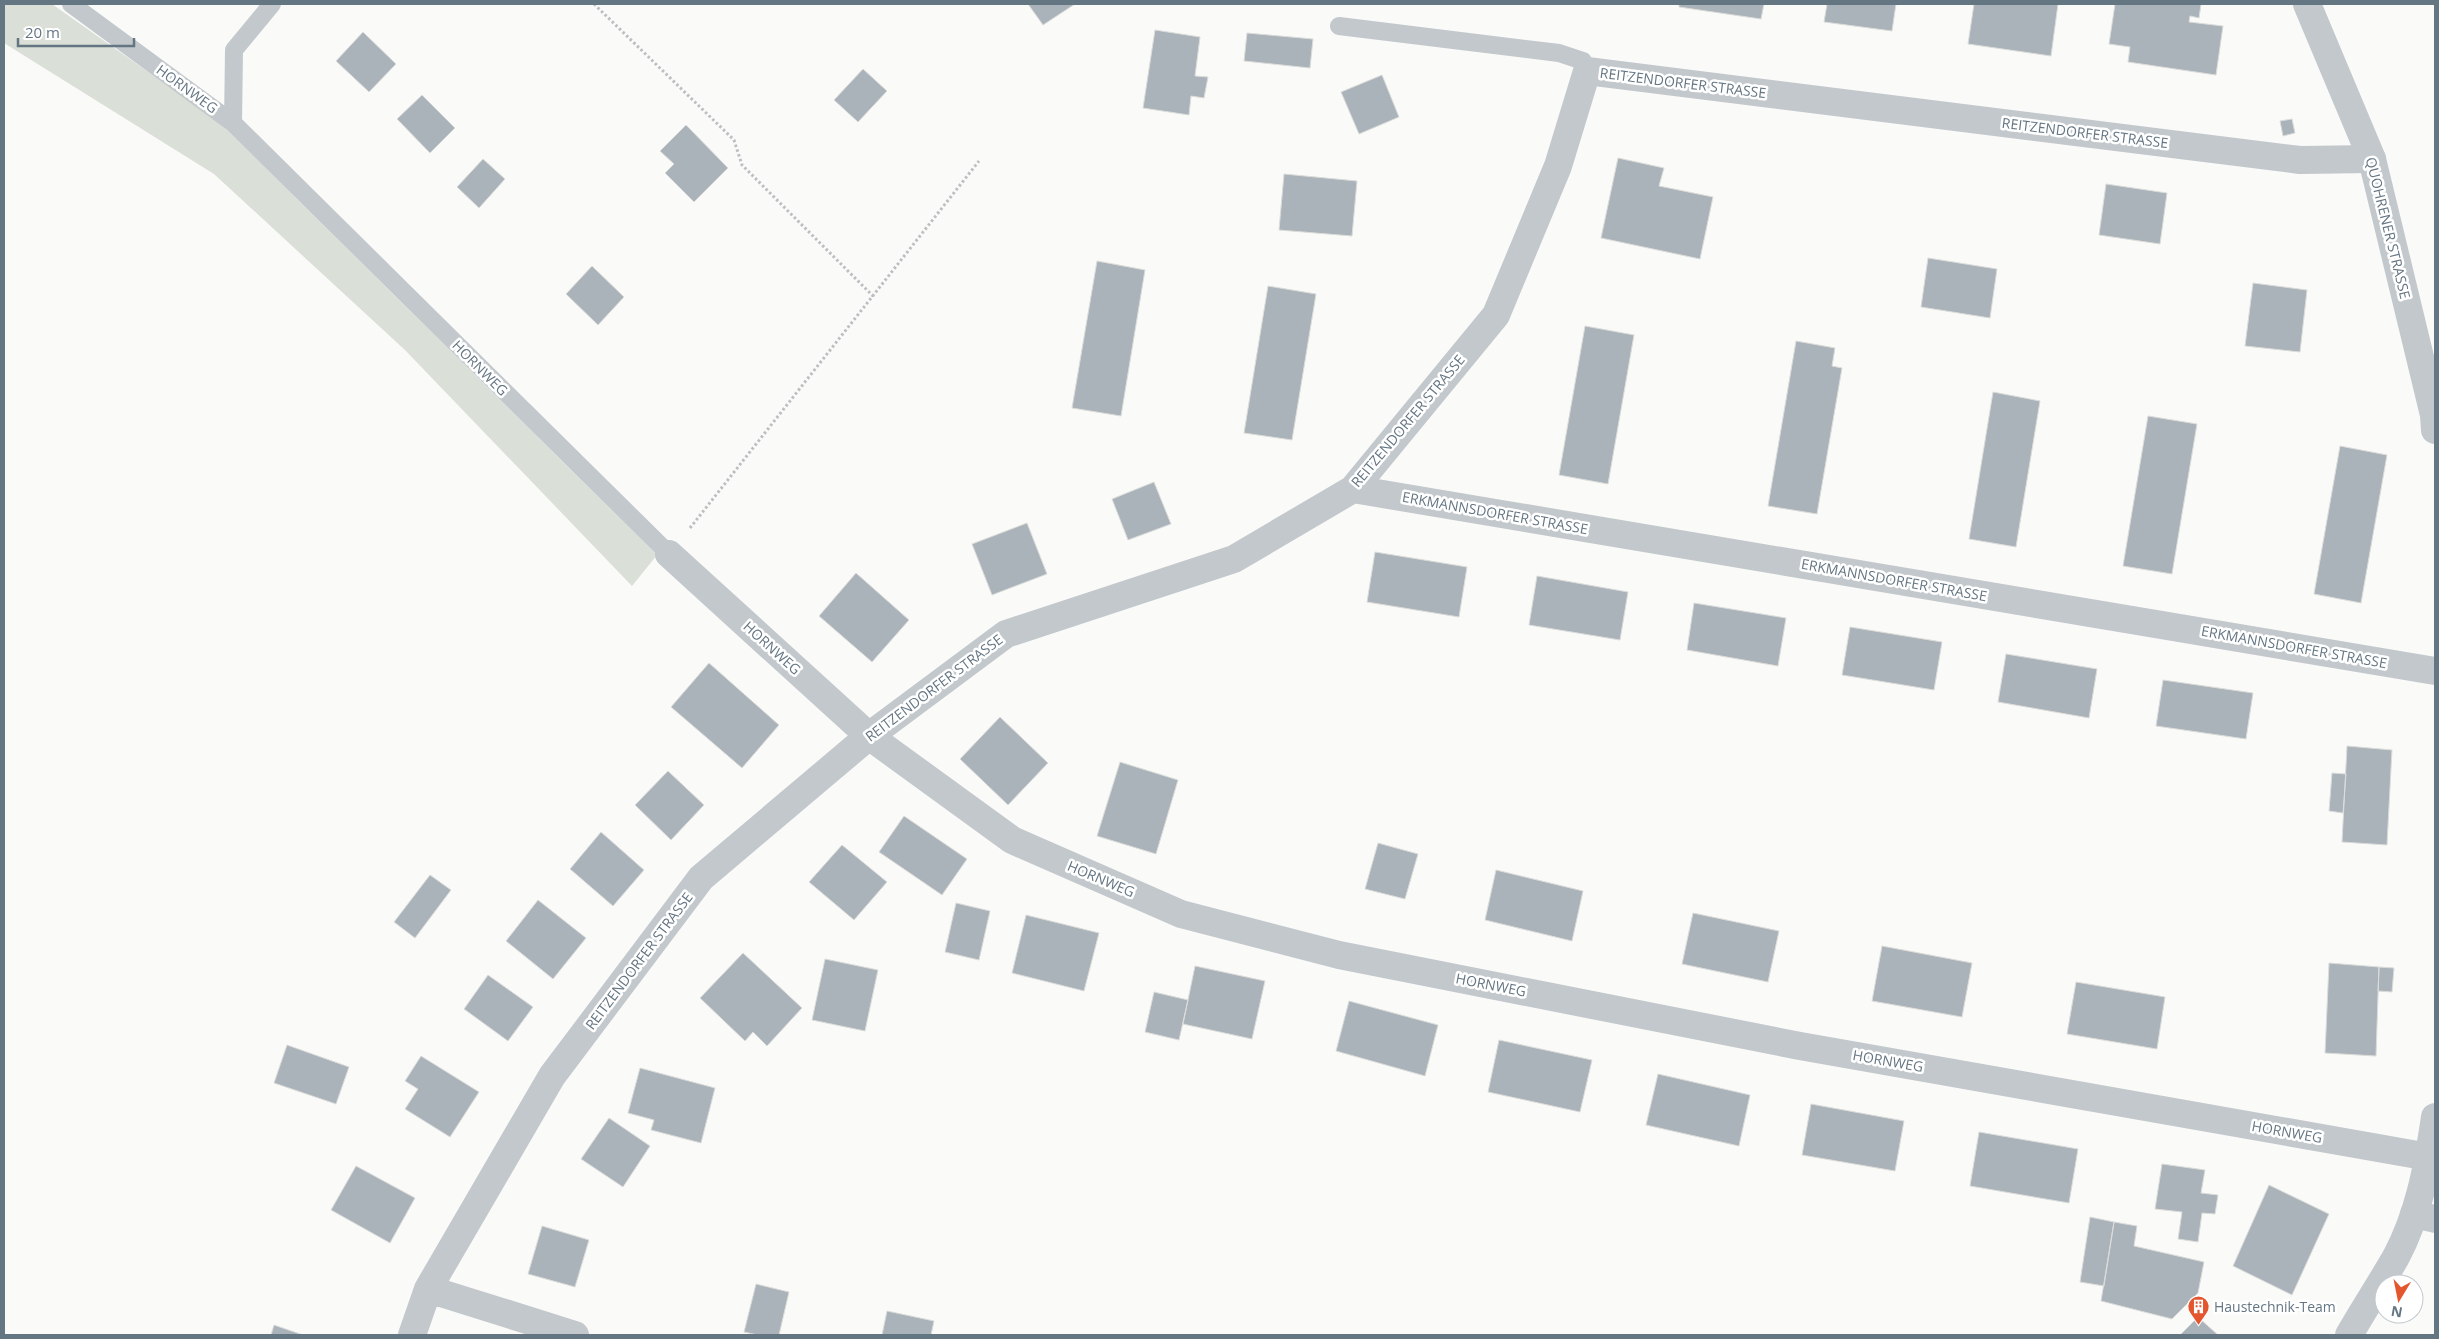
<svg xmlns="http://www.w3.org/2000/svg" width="2439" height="1339" font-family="'Open Sans',sans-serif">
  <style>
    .green { fill: #dadfd7 }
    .building { fill: #aab3b9; stroke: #dcdcda }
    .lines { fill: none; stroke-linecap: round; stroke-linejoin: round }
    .path { stroke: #bbbfc2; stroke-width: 3; stroke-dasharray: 2.5 2.5; stroke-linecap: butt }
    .service { stroke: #c3c8cc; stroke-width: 18 }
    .minor { stroke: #c3c8cc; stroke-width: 28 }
    .tertiary { stroke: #c3c8cc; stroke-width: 28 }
    .labels { text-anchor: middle; stroke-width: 5; stroke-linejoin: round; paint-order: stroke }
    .street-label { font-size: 14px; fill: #657683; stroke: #fff }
    .poi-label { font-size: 14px; fill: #657683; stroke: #fff; text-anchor: start }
  </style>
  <rect width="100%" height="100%" fill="#fafaf8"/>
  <!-- green -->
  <path class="green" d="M4,4H52L219,122L657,555L632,586L405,350L214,174L4,43Z"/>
  <!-- building -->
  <path class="building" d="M1028,4H1075L1043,25Z
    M1679,4H1764L1761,19L1679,7Z
    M1827,4H1896L1892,31L1824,22Z
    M1974,4H2058L2051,56L1968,44Z
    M2115,4H2201L2199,18L2190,16L2189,22L2223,26L2216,75L2128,62L2130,47L2109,44Z
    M1155,30L1200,37L1195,76L1208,77L1204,98L1191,96L1189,115L1143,108Z
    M363,32L396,64L369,92L336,61Z
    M1247,33L1313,39L1310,68L1244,61Z
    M863,69L887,91L858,122L834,100Z
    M1382,75L1399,117L1359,134L1341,92Z
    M422,95L455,128L430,153L397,119Z
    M2292,119L2295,133L2283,136L2280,121Z
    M686,125L728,168L694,202L665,173L674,164L660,151Z
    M1618,158L1664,168L1659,186L1713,197L1700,259L1601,238Z
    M483,159L505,179L479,208L457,187Z
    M1284,174L1357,181L1352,236L1279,230Z
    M2106,184L2167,193L2160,244L2099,235Z
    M1928,258L1997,269L1990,318L1921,307Z
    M1097,261L1145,270L1121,416L1072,408Z
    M592,266L624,297L598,325L566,294Z
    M2253,283L2307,290L2300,352L2245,346Z
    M1268,286L1316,294L1292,440L1244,433Z
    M1585,326L1634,335L1608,484L1559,475Z
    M1796,341L1835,348L1832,366L1842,368L1817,514L1768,506Z
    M1993,392L2040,401L2016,547L1969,539Z
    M2148,416L2197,424L2172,574L2123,566Z
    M2340,446L2387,455L2361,603L2314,594Z
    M1154,482L1171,524L1128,540L1112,499Z
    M1027,523L1047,574L992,595L972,544Z
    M1375,552L1467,567L1459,617L1367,602Z
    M856,573L909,620L872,662L819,616Z
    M1537,576L1628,592L1620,640L1529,625Z
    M1694,603L1786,618L1778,666L1687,650Z
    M1850,627L1942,642L1934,690L1842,675Z
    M2006,654L2097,669L2089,718L1998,702Z
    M709,663L779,725L742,768L671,707Z
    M2163,680L2253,693L2246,739L2156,726Z
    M1000,717L1048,763L1008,805L960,759Z
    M2347,746L2392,750L2387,845L2342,842Z
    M1120,762L1178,780L1156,854L1097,836Z
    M668,771L704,805L671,840L635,805Z
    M2332,773L2346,774L2343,813L2329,811Z
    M904,816L967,859L942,895L879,852Z
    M601,832L644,870L613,906L570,869Z
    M1378,843L1418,854L1405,899L1365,889Z
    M842,845L887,882L854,920L809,882Z
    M1496,870L1583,891L1572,941L1485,920Z
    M430,875L451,890L415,938L394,922Z
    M538,900L586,938L553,979L506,941Z
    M956,903L990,911L979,960L945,952Z
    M1693,913L1779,931L1768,982L1682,964Z
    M1026,915L1099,933L1084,991L1012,973Z
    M1882,946L1972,963L1962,1017L1872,1001Z
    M743,953L802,1008L767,1046L753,1032L745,1041L700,998Z
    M825,959L878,970L865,1031L812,1020Z
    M2329,963L2379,967L2376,1056L2325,1053Z
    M1195,966L1265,981L1252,1039L1183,1024Z
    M2379,967L2394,968L2392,992L2378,991Z
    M488,975L533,1007L508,1041L464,1009Z
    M2076,982L2165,997L2157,1049L2067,1034Z
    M1154,992L1188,1000L1179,1040L1145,1032Z
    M1349,1001L1438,1025L1425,1076L1336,1051Z
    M1499,1040L1592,1060L1580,1112L1488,1092Z
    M287,1045L349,1067L336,1104L274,1083Z
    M421,1056L479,1092L450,1137L405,1109L418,1089L405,1081Z
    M640,1068L715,1088L701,1143L651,1130L654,1120L628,1113Z
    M1658,1074L1750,1095L1739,1146L1646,1125Z
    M1811,1104L1904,1121L1895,1171L1802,1155Z
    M609,1118L650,1146L623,1187L581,1159Z
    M1979,1132L2078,1149L2069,1203L1970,1186Z
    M2162,1164L2205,1170L2201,1193L2218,1195L2215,1214L2202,1213L2198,1242L2178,1239L2182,1212L2155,1209Z
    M356,1166L415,1198L390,1243L331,1210Z
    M2269,1185L2329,1214L2292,1295L2233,1266Z
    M2090,1217L2114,1222L2104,1286L2080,1282Z
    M2114,1222L2137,1226L2134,1246L2204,1262L2198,1293L2172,1319L2101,1301Z
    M542,1226L589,1240L575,1287L528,1274Z
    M756,1284L789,1292L779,1335H758L744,1332Z
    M887,1311L934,1321L931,1335H882Z
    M2198,1317L2218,1335H2180Z
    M274,1325L303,1335H271Z"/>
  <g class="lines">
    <!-- path -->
    <path class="path" d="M594,4L734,140L742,165L873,296
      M690,528L979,161"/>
    <!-- service -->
    <path class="service" d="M71,4L233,123L669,554
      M1339,26L1559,53L1583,61L1587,71
      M233,123L234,50L272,4"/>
    <!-- minor -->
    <path class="minor" d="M1353,489L2435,671
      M669,554L869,736L1012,840L1181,914L1339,955L1800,1046L2429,1157
      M2414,1214L2435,1219
      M428,1289L575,1335
      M412,1335L428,1289L552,1076L701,878L869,736L1006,634L1234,559L1353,489L1496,315L1558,166L1587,71L2300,160L2372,159"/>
    <!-- tertiary -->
    <path class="tertiary" d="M2307,4L2372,159L2434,415L2435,430
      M2349,1335C2364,1309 2381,1283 2396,1257C2419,1214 2428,1165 2435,1117"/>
  </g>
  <!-- icons -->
  <defs>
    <symbol id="building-pin" viewBox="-11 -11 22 30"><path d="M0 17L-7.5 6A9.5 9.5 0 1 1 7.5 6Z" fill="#e4572e" stroke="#fff"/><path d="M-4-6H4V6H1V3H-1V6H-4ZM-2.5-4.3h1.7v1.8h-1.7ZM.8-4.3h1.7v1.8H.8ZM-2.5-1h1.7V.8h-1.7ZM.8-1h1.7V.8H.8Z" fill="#fff"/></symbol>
  </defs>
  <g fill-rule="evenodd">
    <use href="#building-pin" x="2186" y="1294" width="25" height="34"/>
  </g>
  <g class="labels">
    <!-- street labels -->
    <g class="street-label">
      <text transform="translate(1683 83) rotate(7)" y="5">REITZENDORFER STRASSE</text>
      <text transform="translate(187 89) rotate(36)" y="5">HORNWEG</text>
      <text transform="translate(2085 133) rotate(7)" y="5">REITZENDORFER STRASSE</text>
      <text transform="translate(2388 228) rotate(76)" y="5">QUOHRENER STRASSE</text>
      <text transform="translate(480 368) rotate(45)" y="5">HORNWEG</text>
      <text transform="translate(1408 421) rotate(-50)" y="5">REITZENDORFER STRASSE</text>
      <text transform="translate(1495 513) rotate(10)" y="5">ERKMANNSDORFER STRASSE</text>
      <text transform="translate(1894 580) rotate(10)" y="5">ERKMANNSDORFER STRASSE</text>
      <text transform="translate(2294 647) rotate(10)" y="5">ERKMANNSDORFER STRASSE</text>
      <text transform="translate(772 648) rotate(42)" y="5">HORNWEG</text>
      <text transform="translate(934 688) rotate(-37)" y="5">REITZENDORFER STRASSE</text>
      <text transform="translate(1101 879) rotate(23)" y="5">HORNWEG</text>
      <text transform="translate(639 961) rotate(-53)" y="5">REITZENDORFER STRASSE</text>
      <text transform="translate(1491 985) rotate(11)" y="5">HORNWEG</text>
      <text transform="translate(1888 1061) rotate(10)" y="5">HORNWEG</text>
      <text transform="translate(2287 1132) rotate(10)" y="5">HORNWEG</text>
    </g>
    <!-- poi labels -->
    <g class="poi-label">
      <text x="2214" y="1312">Haustechnik-Team</text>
    </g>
  </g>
  <!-- border -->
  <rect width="2439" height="1339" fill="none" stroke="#657683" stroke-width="10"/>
  <!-- north arrow -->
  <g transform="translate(2399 1299) rotate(190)"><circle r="24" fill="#ffffff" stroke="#c1c8cd"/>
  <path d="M0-4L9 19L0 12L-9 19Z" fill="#e4572e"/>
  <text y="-8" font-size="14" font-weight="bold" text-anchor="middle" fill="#657683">N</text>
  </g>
  <!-- scale -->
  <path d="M18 38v8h116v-8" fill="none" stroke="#657683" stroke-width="2.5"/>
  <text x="25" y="38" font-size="15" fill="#657683" stroke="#ffffff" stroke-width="4" paint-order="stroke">20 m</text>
</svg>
